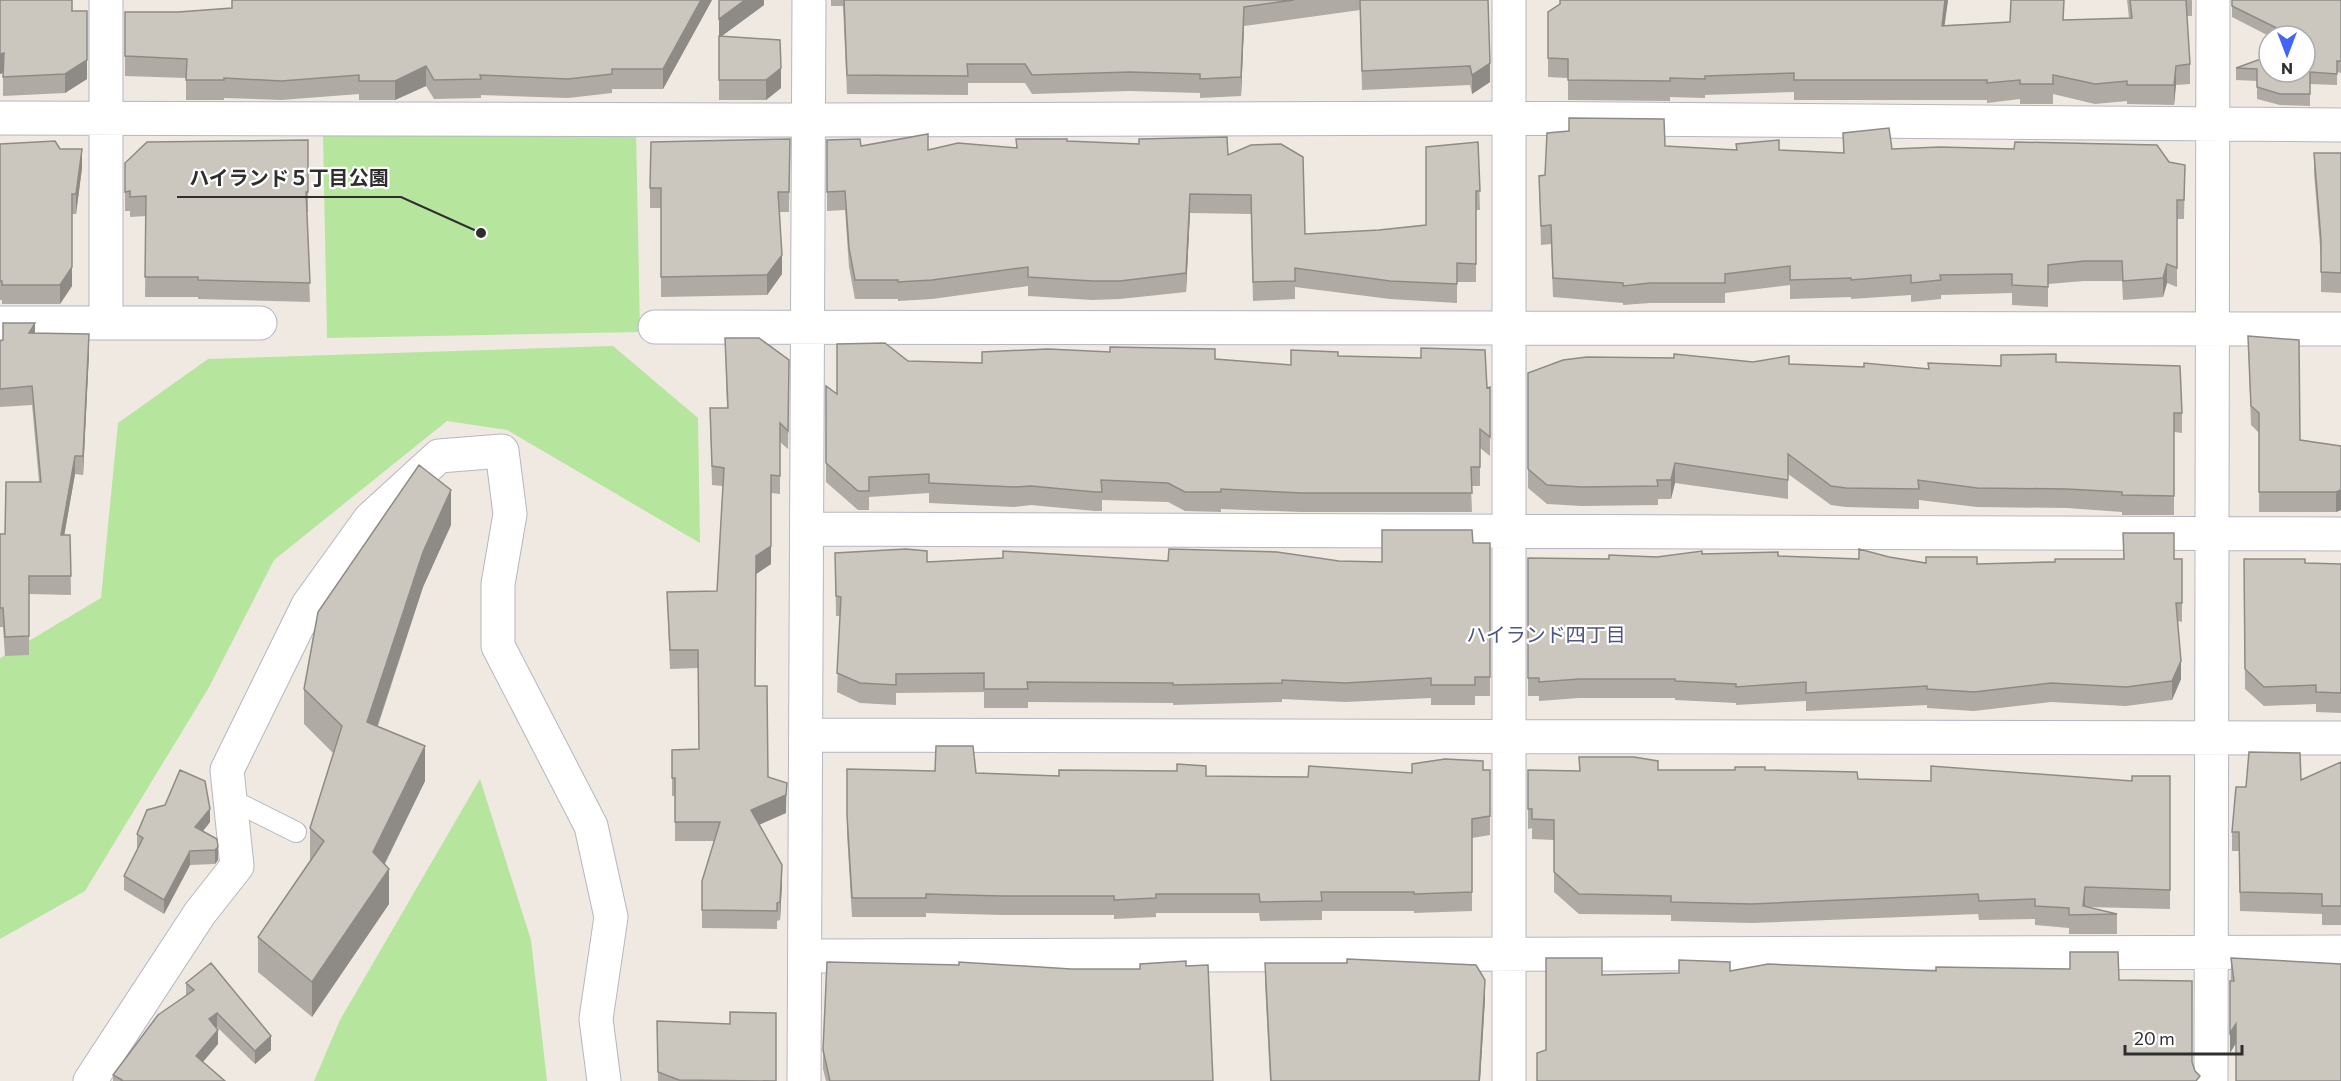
<svg xmlns="http://www.w3.org/2000/svg" width="2341" height="1081" font-family="Commissioner,'Noto Sans JP',sans-serif">
  <style>
    .green { fill: #b6e59e }
    .lines { fill: none; stroke-linecap: round; stroke-linejoin: round }
    .service-casing { stroke: #b4b7c1; stroke-width: 22 }
    .minor-casing { stroke: #b4b7c1; stroke-width: 35 }
    .service { stroke: #fff; stroke-width: 20 }
    .minor { stroke: #fff; stroke-width: 33 }
    .wall { fill: #afaba4 }
    .shaded-wall { fill: #8e8b86 }
    .building { fill: #cbc7bf; stroke: #8e8b86; stroke-width: 1.5 }
    .labels { text-anchor: middle; stroke-width: 4.5; stroke-linejoin: round; paint-order: stroke }
    .neighbourhood-label { font-size: 20px; fill: #4d5680; stroke: #fff }
    .leader { fill: none; stroke: #2e2e2e; stroke-width: 2 }
    .callout-dot { fill: #2e2e2e; stroke: #fff; stroke-width: 2 }
    .callout-label { font-size: 20px; text-anchor: middle; font-weight: bold; fill: #2e2e2e; stroke: #fff; stroke-width: 4.5; stroke-linejoin: round; paint-order: stroke }
  </style>
  <rect width="100%" height="100%" fill="#efe9e1"/>
  <!-- green -->
  <path class="green" d="M323,132L636,133L640,332L327,338Z
    M613,346L698,418L700,543L507,430L447,421L274,560L208,689L85,891L0,939V658L101,598L118,423L208,359Z
    M480,779L531,940L547,1081H314L340,1020Z"/>
  <g class="lines">
    <defs>
      <path id="service" d="M230,799L296,832"/>
      <path id="minor" d="M106,0V323
        M1509,0V1081
        M0,118L808,120L1509,118L2341,125
        M0,323H260
        M655,327L2341,329
        M807,529L2341,534
        M806,735L2341,738
        M805,956L2341,952
        M90,1081L200,913L237,866L227,770L308,605L370,519L439,456L502,451L510,514L498,584V646L591,826L611,917L596,1019L604,1081
        M804,1081L809,0
        M2211,1081L2213,0"/>
    </defs>
    <!-- service casing -->
    <use href="#service" class="service-casing"/>
    <!-- minor casing -->
    <use href="#minor" class="minor-casing"/>
    <!-- service -->
    <use href="#service" class="service"/>
    <!-- minor -->
    <use href="#minor" class="minor"/>
  </g>
  <!-- wall -->
  <path class="wall" d="M712,0L663,89H612V93L568,98L481,95V98L434,99L426,86L395,100H359V94L281,100L224,98V100H186V78L125,76V12H178Z
    M719,0H764V5L722,36L781,88L766,100H719Z
    M831,0H1488L1490,82L1472,94L1470,85L1362,90L1360,10L1244,26L1241,96L1200,98V93L1130,91L1032,94L1025,83H968V95L847,94L843,6H831Z
    M1560,0H1948L1944,25L2064,20L2129,18L2127,0H2192V16H2187L2190,64V84L2176,85L2174,105L2127,104V101L2095,104L2053,94V104H2020V99L1987,103V100H1794V92L1705,95V98L1670,97V101L1568,100V78L1548,77V12L1560,4Z
    M2232,0H2341V73L2337,72V85L2310,84V106L2280,105L2257,99V81L2236,80V68L2305,72V36H2269L2232,17Z
    M72,11L87,79L65,93L3,96V73Z
    M1843,133L1892,149L2169,162L2185,165L2184,219H2177V287L2167,283L2163,297L2123,300L2122,281H2084L2048,284V307L2012,305V293L1941,295V299L1911,302V295L1851,299V297L1790,299V285L1725,293V303H1650L1623,305V303L1553,297L1551,244L1541,245L1539,176L1545,175L1665,146L1736,150H1779L1843,153Z
    M790,139L789,212H780L782,274L767,295L661,297V208H650V188Z
    M1016,139L1067,141L1228,155L1305,234L1379,230L1426,225L1478,142L1480,210H1476V282H1457V303L1390,299L1295,287V299L1253,301L1251,214L1190,213L1186,292L1120,299L1092,300L1028,296V286L932,299L898,301V299H855L849,267L845,210L827,211V140L861,146L928,150L1016,148Z
    M308,140V212H307L310,302L198,299V297H145L146,216L130,217V211H125V163Z
    M0,144L60,149L82,168L76,214H72V286L60,304H2V300H0Z
    M2314,153H2341V293L2321,292V259L2314,173Z
    M35,333L89,353L83,475L75,474L64,535H70L71,595L29,594V655L5,656L3,627H0V534H5L39,482L32,405L0,407V341Z
    M2248,336L2300,440L2341,446V510L2336,512H2259V433L2251,425Z
    M725,338L789,360L788,449L780,442V494L771,493V564L756,574L755,686L768,777L787,783L786,813L759,825L782,883L780,920L777,921V929L702,928V881L714,841H675V796H672V750L699,749L698,668L670,669L667,592L717,591L723,486L712,485L710,408H727Z
    M1421,348L1487,388L1490,387V456L1480,448V486H1471L1472,512H1301L1221,509V512L1185,511L1168,502L1102,500V511H1095L1031,505L1014,507L929,503V493L869,497V510H858L826,482V386L837,394L908,361L982,363L1215,359L1291,365L1338,356L1421,358Z
    M1753,362L1789,364L1928,369L2001,366L2056,362L2182,413V433L2174,432V515H2122V512L2067,508L1977,507L1919,500V509L1846,507L1831,505L1788,474V499L1675,483L1671,499H1658V505L1582,506L1547,504L1528,488V373Z
    M451,525L423,587L378,726L425,781L385,864L389,904L312,1017L258,972V937L310,862V828L333,753L304,724V689Z
    M1382,530L1473,543H1490V696H1475V705H1431V698L1345,702L1282,699V702L1173,705V703L1028,702V708H984V692L896,693V705L860,703L837,692L840,616H836L835,553L927,562L1339,561L1382,562Z
    M2123,533L2174,559H2182V622L2178,621L2181,679L2172,700L2126,706L2051,702L1974,711L1927,708V705L1806,711V701L1736,705V703L1675,700V698H1579L1539,701V696H1528V558L1609,559V555L1657,557L1702,554L1859,559L1889,557L1926,563L1977,564L2123,559Z
    M2244,559L2305,563L2341,564V713L2316,712V704L2264,706L2245,689Z
    M1579,757L1658,770H1765L1858,779L1931,781H2132L2170,776V909L2087,907L2117,914V934H2069V928L2035,925V919L1979,920L1978,914L1752,923L1671,921V915L1579,914L1554,892V840L1532,839V828L1528,829V770L1579,771Z
    M2341,762V925H2322V914L2240,911L2239,851H2232V832L2246,787L2301,780Z
    M847,769L1059,776L1308,777L1490,770V835L1472,838V911L1414,913V911H1322V920L1260,921L1259,913H1156V917L1114,919V915H1002L926,913V917H852L847,834Z
    M210,822L203,831L217,839L218,860L215,864L190,865L164,914L124,890V876L138,848H137V834Z
    M2231,958L2341,964L2236,1043L2230,1053Z
    M1265,963L1485,999L1480,1081H1270L1265,982Z
    M1186,966L1213,1081H826L823,1069V1050L1071,969H1140Z
    M186,983L271,1050L255,1064L217,1027L216,1028L218,1044L203,1062L225,1081H113V1075L186,995Z
    M657,1021L776,1081H658Z"/>
  <!-- shaded-wall -->
  <path class="shaded-wall" d="M701,0H712L663,89V69Z
    M745,0H764V5L719,38V19Z
    M1945,0H1948L1942,45V26Z
    M1244,7V26L1241,96V77Z
    M4,53V73L0,74V54Z
    M87,60V79L65,93V74Z
    M1490,63V82L1472,94V75Z
    M426,66V86L395,100V81Z
    M2176,66V85L2174,105V85Z
    M781,68V88L766,100V80Z
    M82,149V168L76,214V194Z
    M1190,194V213L1186,292V273Z
    M782,255V274L767,295V275Z
    M2167,264V283L2163,297V278Z
    M72,267V286L60,304V285Z
    M35,323V342L29,333Z
    M89,334V353L83,475V456Z
    M75,456V474L61,554V535Z
    M1675,463V483L1671,499V480Z
    M451,490V525L423,587L367,757V722L423,552Z
    M2341,490V510L2336,512V492Z
    M771,546V564L756,574V556Z
    M2181,661V679L2172,700V681Z
    M425,746V781L373,887V852Z
    M786,795V813L751,828V810Z
    M210,809V822L195,841V827Z
    M218,847V860L215,864V850Z
    M190,851V865L164,914V900Z
    M782,865V883L780,920V902Z
    M389,869V904L312,1017V982Z
    M2085,887V907L2083,906Z
    M1485,980V999L1480,1081H1479Z
    M217,1013V1027L209,1033V1019Z
    M2236,1024V1043L2230,1053V1033Z
    M218,1030V1044L196,1070V1056Z
    M271,1036V1050L255,1064V1051Z"/>
  <!-- building -->
  <path class="building" d="M0,0H72V11H87V60L65,74L3,77L4,53L0,54Z
    M232,0H701L663,69H612V74L568,79L480,75L481,79L434,80L426,66L395,81H359V75L281,81L224,78V80H186L187,59L125,56V12H178L232,8Z
    M719,0H745L719,19Z
    M844,0H1294L1244,7L1241,77L1200,79V74L1130,72L1032,75L1025,64H967L968,76L847,75Z
    M1360,0H1488L1490,63L1472,75L1470,66L1362,71Z
    M1560,0H1945L1942,26L2010,22L2011,0H2064L2063,20L2132,18L2130,0H2186L2190,64L2176,66L2174,85H2127V81L2095,84L2053,75V84H2020V80L1987,83V80H1794V73L1705,76V79L1670,78V81L1568,80V59L1548,58V12L1560,4Z
    M2232,0H2341V61H2337V74L2310,72V94H2280L2257,87V69L2236,68L2269,56V72H2305V36H2293L2232,6Z
    M719,36L780,40L781,68L766,80H719Z
    M1569,118L1664,119L1665,146L1737,150L1736,144L1779,140V150L1844,153L1843,133L1889,128L1892,149L1940,147L2014,149L2015,142L2157,145L2169,162L2185,165L2184,200H2177V268L2167,264L2163,278L2123,281L2122,261H2084L2048,265V287L2012,285V274L1940,275L1941,280L1911,283V275L1851,280V278L1790,280V266L1725,274V283H1650L1623,286V283L1553,278L1551,225L1541,226L1539,176L1545,175L1547,133L1569,131Z
    M928,134V150L958,143L1017,148L1016,139H1067V141L1139,144V139L1227,137L1228,155L1251,145L1281,144L1303,157L1305,234L1379,230L1426,225V147L1478,142L1480,191H1476V264L1457,263V284L1390,281L1295,268V281L1253,282L1251,195L1190,194L1186,273L1120,281H1092L1028,277V267L932,280L898,282V280H855L849,248L845,191L827,192V140L860,139L861,146Z
    M790,139L789,192H778L782,255L767,275L661,277V188H650L651,142Z
    M308,140V192H306L310,283L198,280V277H145L146,196L130,197V191L125,192V163L147,142Z
    M55,141L60,149H82L76,194H72V267L60,285H2V281H0V144Z
    M2314,153H2341V273L2321,272V240Z
    M3,323H35L29,333L89,334L83,456H75L61,535H70L71,576H29V636L5,637L3,608H0V534H5L6,482H41L32,386L0,389V341L3,340Z
    M2248,336L2299,340L2300,440L2341,446V490L2336,492H2259V413L2251,406Z
    M725,338H759L789,360L788,431L780,423V476L771,475V546L756,556L755,686H767L768,777L787,783L786,795L751,810L782,865L780,902L777,903V911L702,910V881L720,822H675V778H672V750L699,749L698,650H670L667,592L717,591L724,468L712,466L710,408H728Z
    M885,343L908,361L982,363V352L1048,349L1110,352V347L1215,349V359L1291,365V350L1338,352V356L1421,358V348L1485,350L1487,388L1490,387V437L1480,429V467H1471L1472,493H1301L1221,489V492H1185L1168,483L1101,480L1102,492H1095L1031,486L1014,487L929,483V474L869,477V491H858L826,463V386L837,394V344Z
    M1674,354L1753,362L1789,356V364L1864,367V363L1929,369L1928,363L2001,366V355L2056,354V362L2180,366L2182,413H2174V496L2122,495V492L2067,489L1977,488L1918,480L1919,489L1846,488L1831,486L1788,454V480L1675,463L1671,480H1657L1658,486L1582,487L1547,485L1528,469V373L1563,360L1587,357L1674,358Z
    M419,465L451,490L423,552L367,722L425,746L373,852L389,869L312,982L258,937L324,841L310,828L342,726L304,689L318,612Z
    M1382,530H1472L1473,543H1490V677H1475V685H1431V678L1345,683L1282,680V683L1173,685V683L1027,682L1028,689H984V673L896,674V685L860,683L837,673L841,597L836,596L835,553L906,549L927,551V562L1003,558V551L1168,561L1169,549L1277,552L1339,561L1382,562Z
    M2123,533H2174V559H2182V603H2176L2181,661L2172,681L2126,687L2051,683L1974,692L1927,689V686L1806,693V682L1736,687V684L1675,681V679H1579L1539,682V678H1528V558L1609,559V555L1657,557L1702,551V554L1778,552V556L1859,559V549L1889,557L1926,563V557H1977V564L2055,562V559H2124Z
    M2244,559H2305V563L2341,564V693L2316,692V685L2264,687L2245,669Z
    M936,746H973L976,773L1059,776V770L1177,771V764L1206,766V776L1308,777L1309,766L1412,773V764L1445,759L1483,761V770H1490V816L1472,819V892L1414,894V892H1321L1322,901L1260,902L1259,894H1156V898L1114,900V896H1002L926,894V898H852L847,815V769L935,771Z
    M2249,752L2300,753L2301,780L2341,762V906H2322V894L2240,892L2239,832H2232L2236,787H2246Z
    M1579,757H1634L1658,761V770H1735V767H1765V770L1857,772L1858,779L1931,781V766L2132,781V776H2170V890L2085,887L2083,906L2117,914L2069,915V908L2035,906V899L1979,901L1978,894L1752,904L1671,902V896L1579,894L1554,872V820L1532,819V809H1528V770L1580,771Z
    M180,770L205,781L210,809L195,827L217,839L218,847L215,850L190,851L164,900L124,876L143,838L137,834L147,810L165,805Z
    M2070,952H2118L2119,980L2192,981V1062L2195,1071L2200,1076L2196,1081H1537V1053L1546,1050V958H1602V975L1679,973V960L1730,962V971L1768,964L1936,971V967L2070,969Z
    M2231,958L2341,964V1081H2236V1024L2230,1033V981H2234Z
    M1347,959L1476,965L1485,980L1479,1081H1271L1265,963H1347Z
    M1186,961V966L1208,965L1213,1081H830L823,1050L827,962L959,965V962L1071,969H1140V964Z
    M211,963L271,1036L255,1051L217,1013L209,1019L218,1030L196,1056L225,1081H121L122,1080L113,1075L158,1015L194,990L186,983Z
    M730,1012L776,1013V1081L679,1080L658,1072L657,1021L730,1024Z"/>
  <g class="labels">
    <!-- neighbourhood labels -->
    <g class="neighbourhood-label">
      <text x="1546" y="642">ハイランド四丁目</text>
    </g>
  </g>
  <!-- callouts -->
  <path class="leader" d="M481 233L401 197H177"/>
  <circle class="callout-dot" cx="481" cy="233" r="6"/>
  <g class="callout-label">
    <text x="289" y="185">ハイランド５丁目公園</text>
  </g>
  <!-- north arrow -->
  <g transform="translate(2287 54) rotate(180)"><circle r="28" fill="#ffffff" stroke="#ababab" stroke-width="1.5"/>
  <path d="M0-4.5L10 22L0 15L-10 22Z" fill="#4264fb"/>
  <text y="-9" font-size="16" font-weight="bold" text-anchor="middle" fill="#2e2e2e">N</text>
  </g>
  <!-- scale -->
  <path d="M2125 1045v9h117v-9" fill="none" stroke="#2e2e2e" stroke-width="3"/>
  <text x="2134" y="1045" font-size="18" fill="#2e2e2e" stroke="#ffffff" stroke-width="4.5" paint-order="stroke">20 m</text>
</svg>
